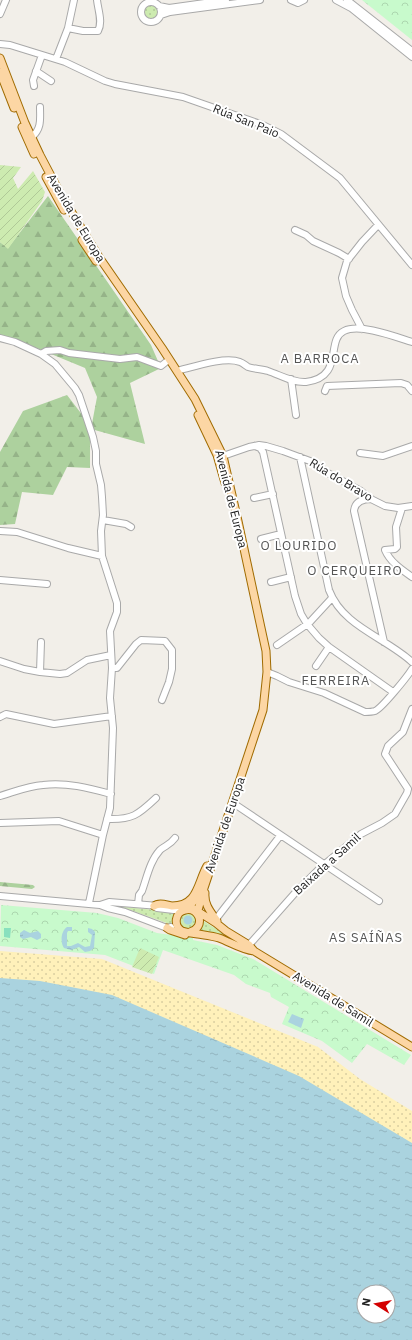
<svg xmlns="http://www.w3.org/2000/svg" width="412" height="1340" font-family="'IBM Plex Sans',sans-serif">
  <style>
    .grass { fill: url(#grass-dots) }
    .forest { fill: url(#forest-firs) }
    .sand { fill: url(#sand-dots) }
    .park { fill: url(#park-crowns) }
    .garden { fill: url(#garden-furrows) }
    .pitch { fill: #88e0be }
    .water { fill: url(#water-ripples); fill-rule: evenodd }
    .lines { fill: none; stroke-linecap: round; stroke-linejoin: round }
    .minor-casing { stroke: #a9a9a9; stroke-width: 8 }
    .major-casing { stroke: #a06b00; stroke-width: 9 }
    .minor { stroke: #fff; stroke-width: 6 }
    .major { stroke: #fcd6a4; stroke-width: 7 }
    .labels { text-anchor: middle; stroke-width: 4; stroke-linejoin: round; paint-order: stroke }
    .street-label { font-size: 12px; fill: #222; stroke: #fff }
    .neighbourhood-label { font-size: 13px; letter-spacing: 1px; fill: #555; stroke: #fff }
  </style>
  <defs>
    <pattern id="grass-dots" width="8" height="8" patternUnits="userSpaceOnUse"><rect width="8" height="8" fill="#cdebb0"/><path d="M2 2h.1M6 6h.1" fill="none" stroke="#b0c997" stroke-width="1.8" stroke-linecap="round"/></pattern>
    <pattern id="forest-firs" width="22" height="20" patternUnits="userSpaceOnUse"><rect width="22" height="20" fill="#add19e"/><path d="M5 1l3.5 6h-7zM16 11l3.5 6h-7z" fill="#95b388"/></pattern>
    <pattern id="sand-dots" width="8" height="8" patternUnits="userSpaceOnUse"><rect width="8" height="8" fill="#fff1ba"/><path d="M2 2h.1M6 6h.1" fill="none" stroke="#dacea0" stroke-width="1.8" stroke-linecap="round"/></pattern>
    <pattern id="park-crowns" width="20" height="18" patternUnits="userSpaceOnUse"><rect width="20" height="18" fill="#c8facc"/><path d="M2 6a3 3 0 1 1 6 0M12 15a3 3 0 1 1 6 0" fill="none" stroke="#acd6af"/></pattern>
    <pattern id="garden-furrows" width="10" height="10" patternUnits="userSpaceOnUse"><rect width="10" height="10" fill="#cdebb0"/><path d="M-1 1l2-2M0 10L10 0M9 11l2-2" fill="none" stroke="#b0c997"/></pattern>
    <pattern id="water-ripples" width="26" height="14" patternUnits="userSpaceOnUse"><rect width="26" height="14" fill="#aad3df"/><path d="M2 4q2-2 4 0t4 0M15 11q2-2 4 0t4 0" fill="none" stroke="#92b5bf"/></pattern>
  </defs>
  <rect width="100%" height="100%" fill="#f2efe9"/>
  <!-- grass -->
  <path class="grass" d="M144 12a7 7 0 1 1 14 0a7 7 0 1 1-14 0Z
    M103,905L177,912L175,926L125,908Z
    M180 921a8 8 0 1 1 16 0a8 8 0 1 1-16 0Z
    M202,920L229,937V938L198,930Z"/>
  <!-- forest -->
  <path class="forest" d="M48,196L151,345L161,368L130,383L145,444L91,429L97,397L85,368L39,349L0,336V242L8,248Z
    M67,395L90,425V468L67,467L53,495L22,492L15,524L0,525V452L23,411Z
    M0,882L33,885L35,887L32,889L0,886Z"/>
  <!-- sand -->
  <path class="sand" d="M0,951L102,959L318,1047L360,1079L412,1111V1196L0,1001Z"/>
  <!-- park -->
  <path class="park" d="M362,0H412V40Z
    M1,905L97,913L118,918L157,933L193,938V940L217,945L253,959L411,1055L404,1065L367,1044L352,1063L322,1041L282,1024L289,1007L271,997L270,993L246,984L234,975L163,950L154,974L105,955L0,946Z"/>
  <!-- garden -->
  <path class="garden" d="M0,165L21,167L13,178L18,189L33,171L45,192L42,201L8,249L0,242Z
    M140,948L159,957L152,974L132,967Z"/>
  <!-- pitch -->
  <path class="pitch" d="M4,928H11L10,938L4,937Z"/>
  <!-- water -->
  <path class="water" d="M183.5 920a4.5 4.5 0 1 1 9 0a4.5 4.5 0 1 1-9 0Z
    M67,927H72V931H68L67,933V946H71L78,943L85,947L90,946L92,935L88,932V928L92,929L95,932L94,948L90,951L85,952L79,947L71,950L64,948C60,942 61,931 67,927Z
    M24,930L30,933L38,931L41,934V938L37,940L31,937L23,939L20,937V933Z
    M0,978L40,981L112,995L299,1076L412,1143V1340H0ZM364,1292H388V1316H364Z
    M292,1014L304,1019L301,1028L288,1022Z"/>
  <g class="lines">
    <defs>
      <path id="minor" d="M291,0L298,3L304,0
        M336,0L351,8L412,57
        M347,0L412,51
        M141 12a10 10 0 1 1 20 0a10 10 0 1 1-20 0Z
        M159,6L169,8L226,0
        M0,14L6,0
        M161,15L170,12L260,0
        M68,28L74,0
        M0,44L10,45L65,62L105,81L115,84L183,97L263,125L281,134L340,178L412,265
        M56,59L68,28L83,31H98C103,22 98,10 97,0
        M36,71L51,81
        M34,86L33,80L42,55
        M32,137C42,128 40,119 40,107
        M295,230L306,235L313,241L339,253L349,259
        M362,329L352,310L346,296L342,278L347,261L351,256L362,242L378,225
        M0,338L15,342L41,354
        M177,371C193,367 225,356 240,362C243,363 245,365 248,367C254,369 262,369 268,371C280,375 293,383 306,382C345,377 325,340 344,331C360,323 396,337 412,342
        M291,379L296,415
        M325,391L327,386L401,383L407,385L412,391
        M255,446L260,448L263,452L295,596L301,614L307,624L319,638L329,647L393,692
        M360,453L383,456L412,446
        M223,456L249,447L259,445L266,446L283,451L310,461L319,466L326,472L361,491L371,499L385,506L398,508L412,506
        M300,457L329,590C343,627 385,637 412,662
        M254,498L273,494
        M371,499C363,499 355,501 354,511L384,642
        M402,508L396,527L397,547L395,549L385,550C390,562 402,570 412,577
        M103,520L126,524L131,527
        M0,531L17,532L68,548L102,556
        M261,539L281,534
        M0,580L47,584
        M271,582L291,577
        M41,642L40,672L60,674L67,673L87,660L111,655
        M277,645L309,623L332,598
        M0,661L24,669L40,672
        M316,666L329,647
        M112,668H117L136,644L141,640L165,641L172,650V669L169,682L162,700
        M267,672L277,676L289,682L324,693L365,712C368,712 372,712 375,711C382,708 407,677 412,669
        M0,717L6,714L54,724L112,716
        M0,796C14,792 28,786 43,785C66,782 89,788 111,794
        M233,803L379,901
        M107,819C132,820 138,815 156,798
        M0,823L59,821L103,835
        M0,896L100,905L108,908L125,912L167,928L171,927
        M89,903L103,835L110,808L113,728L110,698L112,668L110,631L117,612V603L102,556L101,531L103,515L102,497L101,485L96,464V451L93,437L79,395L75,388L55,364L41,354L46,351L60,350L69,353L120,359L137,357L161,366L166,362
        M138,904L139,895L142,891C147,877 150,861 160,850C166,845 170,845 175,838
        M100,905L109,902L159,906
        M155,907L157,908L182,911
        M216,919L280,836
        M249,945L295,893L320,868L361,834L382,823L395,814L407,793L408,789L385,754L388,746L403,732L412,709"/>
      <path id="major" d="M0,58L25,123L40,155L60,193L99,257L162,348L195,399L223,456L238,521L266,651L267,672L263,710L211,867L204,888L197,914
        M0,72L14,108
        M22,127L34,154
        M46,177L64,210
        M82,240L96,261
        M198,415L217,455L225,483
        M205,893C204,905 211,912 217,921
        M154,906C159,902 166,905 172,906C198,906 197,884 207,866
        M186,909L193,902L200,888
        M194,909L216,923L226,931L249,945L254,951L412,1047
        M167,928L170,930L185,935
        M190,932C206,928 200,906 185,910C175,912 173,926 182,931C187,933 193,933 198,934C204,935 213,936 219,938C230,942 242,950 254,951"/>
    </defs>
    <!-- minor casing -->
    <use href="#minor" class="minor-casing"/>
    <!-- major casing -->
    <use href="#major" class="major-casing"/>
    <!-- minor -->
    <use href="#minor" class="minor"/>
    <!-- major -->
    <use href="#major" class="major"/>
  </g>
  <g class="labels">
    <!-- street labels -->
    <g class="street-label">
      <text transform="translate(246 121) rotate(22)" y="4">Rúa San Paio</text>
      <text transform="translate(76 218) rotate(59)" y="4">Avenida de Europa</text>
      <text transform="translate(341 480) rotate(31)" y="4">Rúa do Bravo</text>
      <text transform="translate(231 499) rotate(76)" y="4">Avenida de Europa</text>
      <text transform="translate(225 825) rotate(-71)" y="4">Avenida de Europa</text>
      <text transform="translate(327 864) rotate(-42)" y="4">Baixada a Samil</text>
      <text transform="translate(333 999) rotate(32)" y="4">Avenida de Samil</text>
    </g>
    <!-- neighbourhood labels -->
    <g class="neighbourhood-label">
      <text x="320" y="363">A BARROCA</text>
      <text x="299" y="550">O LOURIDO</text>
      <text x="355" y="575">O CERQUEIRO</text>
      <text x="336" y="685">FERREIRA</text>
      <text x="366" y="942">AS SAÍÑAS</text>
    </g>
  </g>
  <!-- north arrow -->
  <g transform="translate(376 1304) rotate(281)"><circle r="19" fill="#ffffff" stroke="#a7a7a7"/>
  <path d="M0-3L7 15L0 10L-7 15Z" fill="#d40000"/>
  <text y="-6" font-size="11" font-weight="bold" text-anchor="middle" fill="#222222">N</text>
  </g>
</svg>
